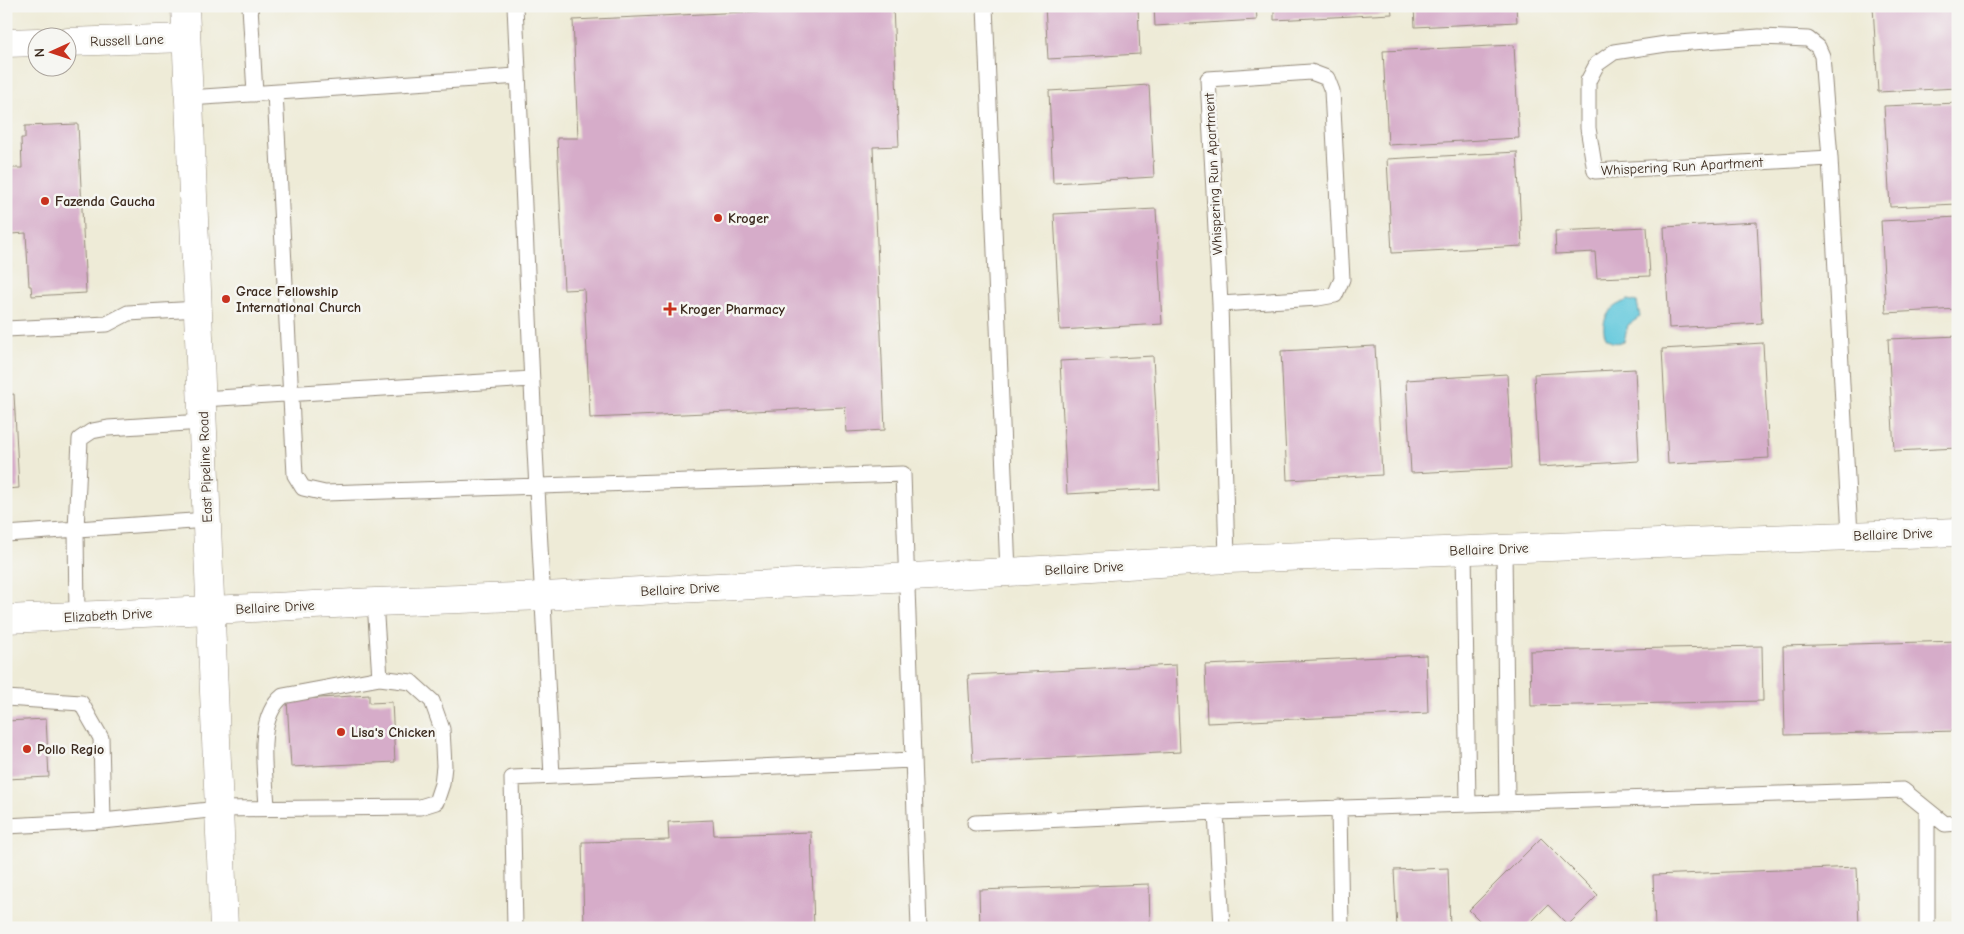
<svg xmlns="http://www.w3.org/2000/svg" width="1964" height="934" font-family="'Comic Neue',sans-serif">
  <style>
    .water { fill: #5fc7dc; stroke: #4d787d }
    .building { fill: #d6acc9 }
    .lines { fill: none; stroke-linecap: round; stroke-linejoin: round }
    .service-casing { stroke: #948a7a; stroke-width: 17 }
    .minor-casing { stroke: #948a7a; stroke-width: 29 }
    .tertiary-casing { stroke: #948a7a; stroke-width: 29 }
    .secondary-casing { stroke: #948a7a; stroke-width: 29 }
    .service { stroke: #fff; stroke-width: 15 }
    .minor { stroke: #fff; stroke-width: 28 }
    .tertiary { stroke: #fff; stroke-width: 28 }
    .secondary { stroke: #fff; stroke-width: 28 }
    .poi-dot { fill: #c8321e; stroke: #f6f6f2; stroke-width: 2 }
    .labels { text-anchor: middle; stroke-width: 5; stroke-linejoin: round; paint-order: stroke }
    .street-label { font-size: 14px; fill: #3b2a1e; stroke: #f6f6f2 }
    .poi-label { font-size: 14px; font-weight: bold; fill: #3b2a1e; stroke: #f6f6f2; text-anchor: start }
  </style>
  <rect width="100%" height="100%" fill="#f6f6f2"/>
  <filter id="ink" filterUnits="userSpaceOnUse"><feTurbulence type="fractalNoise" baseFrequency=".02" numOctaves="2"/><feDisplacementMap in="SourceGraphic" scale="10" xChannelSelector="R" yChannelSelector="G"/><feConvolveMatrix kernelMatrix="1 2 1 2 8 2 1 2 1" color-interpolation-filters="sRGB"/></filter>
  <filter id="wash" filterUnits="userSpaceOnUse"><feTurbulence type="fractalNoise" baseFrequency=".0096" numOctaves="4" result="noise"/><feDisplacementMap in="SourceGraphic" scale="20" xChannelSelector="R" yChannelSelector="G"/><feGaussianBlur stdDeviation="1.12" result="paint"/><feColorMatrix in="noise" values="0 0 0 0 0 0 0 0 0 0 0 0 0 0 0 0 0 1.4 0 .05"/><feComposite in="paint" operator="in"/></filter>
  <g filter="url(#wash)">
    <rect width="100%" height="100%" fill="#eeebd7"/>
    <!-- water -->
    <path class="water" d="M1628,300L1637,302L1640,317L1628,325L1624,341C1604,349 1599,327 1608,314C1612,306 1621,303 1628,300Z"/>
    <g id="blocks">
      <!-- building -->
      <path class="building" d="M873,6H893L899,146L873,147L885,430L847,432L845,407L590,418L584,289L564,290L557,138H578L573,20Z
        M1045,6H1138L1140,54L1048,59Z
        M1154,6H1256L1257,20L1155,26Z
        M1274,6H1391L1392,14L1274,20Z
        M1414,6H1516L1517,22L1415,27Z
        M1873,6H1958V88L1878,92Z
        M1514,45L1519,138L1388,145L1383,51Z
        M1149,85L1154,177L1053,183L1049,91Z
        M1958,103V204L1890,207L1884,106Z
        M78,124L86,293L32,296L31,286H29L26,233L11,234L8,168H22L21,138H25V126Z
        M1517,152L1522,246L1392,253L1387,159Z
        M1156,209L1162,324L1060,330L1054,214Z
        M1958,217V309L1886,313L1881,221Z
        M1757,222L1762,323L1669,328L1664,227Z
        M1647,227L1650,276L1597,278L1595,252L1556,254L1555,231Z
        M1958,336V448L1894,451L1888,339Z
        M1763,343L1769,458L1668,464L1662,349Z
        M1375,346L1382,475L1287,480L1281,351Z
        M1153,356L1160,489L1067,494L1060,361Z
        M1635,369L1639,461L1539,467L1534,374Z
        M1507,374L1512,468L1411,473L1406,380Z
        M14,394L19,488L6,489V395Z
        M1958,641V731L1785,735L1783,646Z
        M1762,646L1763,701L1531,706L1530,651Z
        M1426,655L1428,713L1207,723L1205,665Z
        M1176,665L1180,752L973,762L968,675Z
        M369,695V703L392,702L395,762L291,767L287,700Z
        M46,719L49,777L6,779V721Z
        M713,820L714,835L811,832L814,928H584L582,842L669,840L668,822Z
        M1541,838L1598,895L1568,925L1548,905L1525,928H1487L1469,910Z
        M1857,867L1859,928H1655L1653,875Z
        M1448,868L1450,928H1397L1394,870Z
        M1149,884L1150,928H980L979,890Z"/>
    </g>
  </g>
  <g filter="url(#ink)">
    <use href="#blocks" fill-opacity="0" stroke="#948a7a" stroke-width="1"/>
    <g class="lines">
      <defs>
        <path id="service" d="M250,6L255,94
          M515,6L535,450L552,776
          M985,6L1008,572
          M1759,37L1808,39L1818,47L1822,56L1830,158L1595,171L1588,128V81L1597,64L1614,52L1666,44Z
          M1311,72L1327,78L1332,91L1342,279L1335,295L1318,298L1220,304L1208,79Z
          M275,93L295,475L303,488L325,493L903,474L919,928
          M189,98L518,76
          M1830,158L1850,535
          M1220,304L1227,559
          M6,329L107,324L128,313L198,309
          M202,399L532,379
          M6,534L207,520
          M1504,549L1507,802
          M1464,550L1468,804
          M375,602L380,678
          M77,616L76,530L80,439L92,431L108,428L203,422
          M6,698L81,703L101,738L103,821L219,809L420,807L436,802L442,784L444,766L442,729L432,701L411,682L380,678L283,696C254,719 266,775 267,808
          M1339,807L1341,928
          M1927,810V928
          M1216,812L1222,928
          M975,823L1216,812L1903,790L1945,824L1958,823
          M6,826L103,821
          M515,928L512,778L912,760"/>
        <path id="minor" d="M68,42L186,38
          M6,43L38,42
          M6,619L211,610"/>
        <path id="tertiary" d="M211,610L375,602L544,596L1008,572L1227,559L1958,532"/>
        <path id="secondary" d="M185,6L224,928"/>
      </defs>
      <!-- service casing -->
      <use href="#service" class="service-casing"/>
      <!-- minor casing -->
      <use href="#minor" class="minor-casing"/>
      <!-- tertiary casing -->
      <use href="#tertiary" class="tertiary-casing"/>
      <!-- secondary casing -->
      <use href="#secondary" class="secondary-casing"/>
      <!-- service -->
      <use href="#service" class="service"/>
      <!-- minor -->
      <use href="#minor" class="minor"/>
      <!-- tertiary -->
      <use href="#tertiary" class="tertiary"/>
      <!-- secondary -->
      <use href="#secondary" class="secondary"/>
    </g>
  </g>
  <!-- markers -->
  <g class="poi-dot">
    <circle cx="45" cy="201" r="5"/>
    <circle cx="718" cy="218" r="5"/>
    <circle cx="226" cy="299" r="5"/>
    <path d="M667.5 301.5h5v5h5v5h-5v5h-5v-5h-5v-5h5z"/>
    <circle cx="341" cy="732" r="5"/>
    <circle cx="27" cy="749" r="5"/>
  </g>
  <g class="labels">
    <!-- street labels -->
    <g class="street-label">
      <text transform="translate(127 40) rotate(-2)" y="5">Russell Lane</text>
      <text transform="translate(1682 166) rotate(-3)" y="5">Whispering Run Apartment</text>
      <text transform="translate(1213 174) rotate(-93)" y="5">Whispering Run Apartment</text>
      <text transform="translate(205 467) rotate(-92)" y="5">East Pipeline Road</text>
      <text transform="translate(1893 534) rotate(-2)" y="5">Bellaire Drive</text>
      <text transform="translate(1489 549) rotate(-2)" y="5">Bellaire Drive</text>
      <text transform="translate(1084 568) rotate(-3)" y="5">Bellaire Drive</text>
      <text transform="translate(680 589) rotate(-3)" y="5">Bellaire Drive</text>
      <text transform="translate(275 607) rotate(-3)" y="5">Bellaire Drive</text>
      <text transform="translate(108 615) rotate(-3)" y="5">Elizabeth Drive</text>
    </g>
    <!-- poi labels -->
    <g class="poi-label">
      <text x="55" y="206">Fazenda Gaucha</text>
      <text x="728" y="223">Kroger</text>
      <text x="236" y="296">Grace Fellowship<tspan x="236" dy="16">International Church</tspan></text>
      <text x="680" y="314">Kroger Pharmacy</text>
      <text x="351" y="737">Lisa's Chicken</text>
      <text x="37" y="754">Pollo Regio</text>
    </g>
  </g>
  <!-- margin -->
  <rect width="1964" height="934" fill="none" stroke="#f6f6f2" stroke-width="25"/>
  <!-- north arrow -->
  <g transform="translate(52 52) rotate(267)"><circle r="24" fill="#f6f6f2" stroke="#aba49d"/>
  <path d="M0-4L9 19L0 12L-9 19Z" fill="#c8321e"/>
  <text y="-8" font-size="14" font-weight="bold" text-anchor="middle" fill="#3b2a1e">N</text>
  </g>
</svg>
